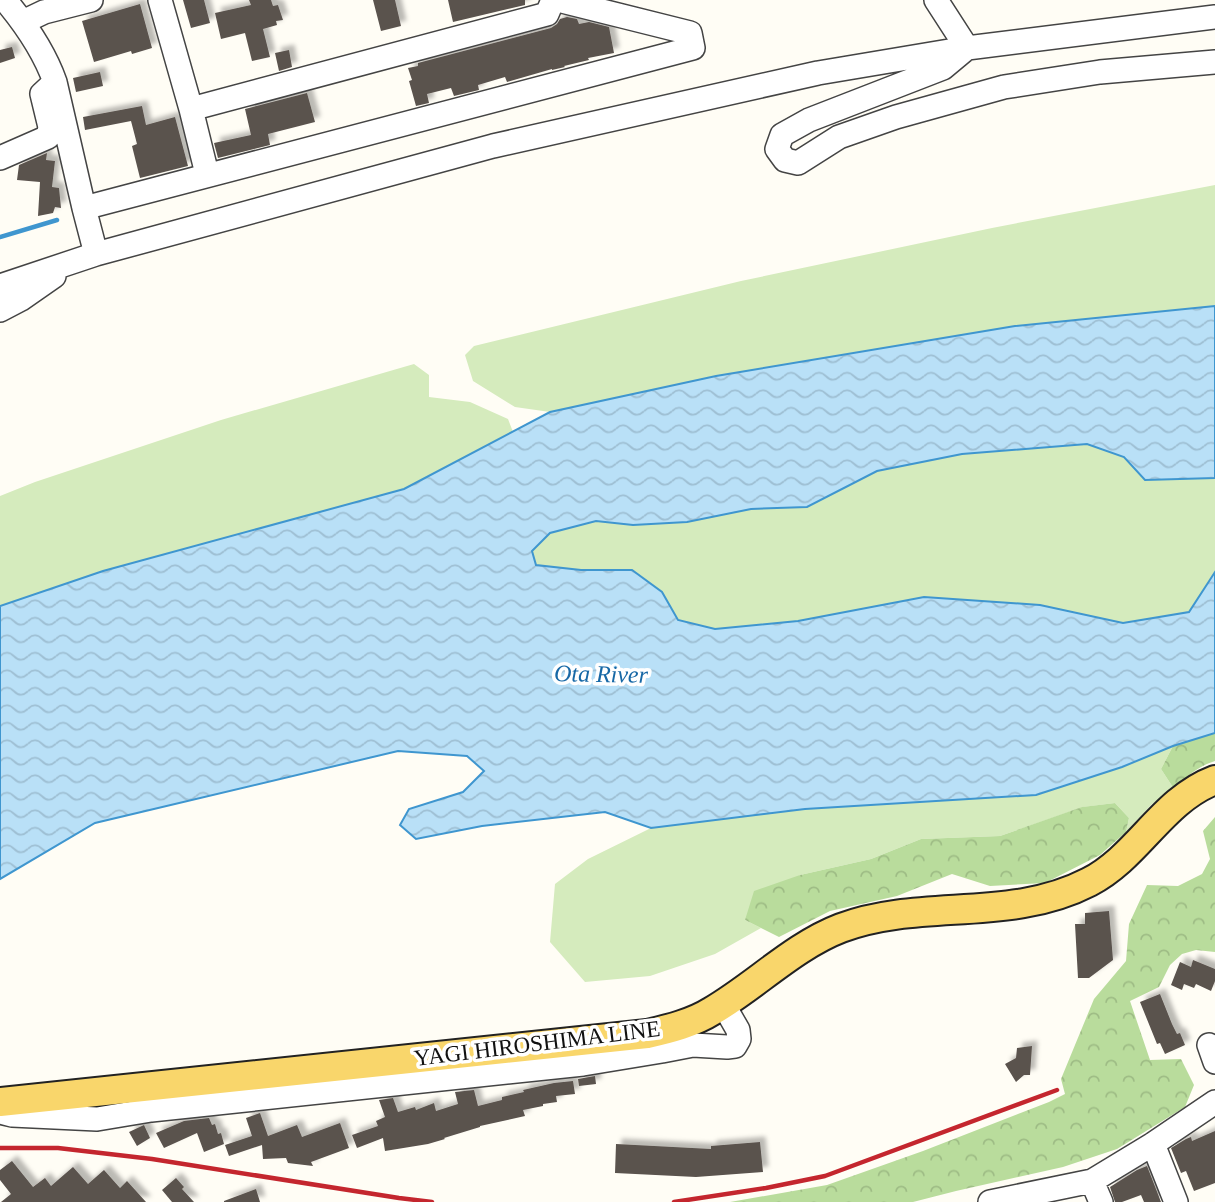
<svg xmlns="http://www.w3.org/2000/svg" width="1215" height="1202" font-family="'Times New Roman',serif">
  <style>
    .grass { fill: #d5ebbd }
    .forest { fill: url(#forest-crowns) }
    .water { fill: url(#water-waves); stroke: #3f96cf; stroke-width: 2 }
    .lines { fill: none; stroke-linecap: round; stroke-linejoin: round }
    .stream { stroke: #3f96cf; stroke-width: 4.5 }
    .building { fill: #5a524d; filter: url(#shadow) }
    .minor-casing { stroke: #444; stroke-width: 26 }
    .major-casing { stroke: #222; stroke-width: 32 }
    .minor { stroke: #fff; stroke-width: 23 }
    .major { stroke: #f9d66b; stroke-width: 28 }
    .rail { stroke: #c4262e; stroke-width: 4.5 }
    .labels { text-anchor: middle; stroke-width: 7; stroke-linejoin: round; paint-order: stroke }
    .street-label { font-size: 23px; fill: #111; stroke: #fff }
    .water-label { font-size: 24px; font-style: italic; fill: #1768a6; stroke: #fff }
  </style>
  <defs>
    <pattern id="forest-crowns" width="20" height="18" patternUnits="userSpaceOnUse" patternTransform="scale(1.75)"><rect width="20" height="18" fill="#b9dc9c"/><path d="M2 6a3 3 0 1 1 6 0M12 15a3 3 0 1 1 6 0" fill="none" stroke="#9ebc85"/></pattern>
    <pattern id="water-waves" width="16" height="10" patternUnits="userSpaceOnUse" patternTransform="scale(1.75)"><rect width="16" height="10" fill="#b9e0f7"/><path d="M0 5q4-4 8 0t8 0" fill="none" stroke="#9ebfd3"/></pattern>
    <filter id="shadow"><feDropShadow dx="5.5" dy="-5.5" stdDeviation="2" flood-color="#0004"/></filter>
  </defs>
  <rect width="100%" height="100%" fill="#fffdf5"/>
  <!-- grass -->
  <path class="grass" d="M1215,185V306L1015,326L716,376L550,412L515,407L473,381L465,355L474,346L741,281L992,228Z
    M414,364L429,375V397L470,402L508,419L513,432L404,489L103,571L0,606V496L35,482L221,420Z
    M1087,444L1124,457L1145,480L1215,478V572L1189,612L1123,623L1040,605L798,621L714,629L678,620L662,592L581,570L536,565L532,551L550,533L596,521L633,525L687,522L751,509L807,507L877,471L962,454Z
    M1173,746L1161,769L1174,789L1152,804L1126,832L1129,818L1115,803L1083,807L1000,836L921,839L871,859L800,875L745,920L761,928L715,954L650,976L585,982L550,942L555,884L588,859L651,828L805,809L1036,795L1122,767Z"/>
  <!-- forest -->
  <path class="forest" d="M1215,733V761C1198,766 1186,777 1174,789L1161,769L1173,746Z
    M1115,803L1129,818L1126,832L1100,855L1045,883L990,886L952,874L897,896L830,911L779,937L745,920L754,891L800,875L871,859L921,839L1000,836L1082,807Z
    M1215,817V952L1196,950L1182,954L1170,965L1159,987L1130,1001L1150,1060L1181,1059L1194,1085L1185,1107L1117,1149L1063,1167L956,1191L913,1202H730L827,1185L923,1151L1049,1102L1065,1094L1061,1079L1075,1045L1094,999L1126,961L1129,924L1147,885L1178,886L1202,874L1210,859L1203,831Z"/>
  <!-- water -->
  <path class="water" d="M1215,306V478L1145,480L1124,457L1087,444L962,454L877,471L807,507L751,509L687,522L633,525L596,521L550,533L532,551L536,565L581,570H632L662,592L678,620L715,629L798,621L924,597L1040,605L1123,623L1189,612L1215,572V733L1173,746L1122,767L1036,795L805,809L651,828L605,812L482,826L416,839L400,825L409,809L463,792L484,771L467,756L398,751L95,823L0,879V606L103,571L404,489L550,412L716,376L1015,326Z"/>
  <g class="lines">
    <!-- stream -->
    <path class="stream" d="M0,237L57,220"/>
  </g>
  <!-- building -->
  <path class="building" d="M183,0H204L210,23L191,28Z
    M249,0H271L273,6L278,5L283,20L276,21L277,25L263,29L270,57L252,61L245,33L221,39L215,13L251,5Z
    M373,0H395L401,26L381,31Z
    M448,0H525V5L453,22Z
    M140,4L152,48L132,54L131,51L94,62L82,21Z
    M567,17L577,19L579,24L589,22L609,27L614,53L588,58L589,60L564,66L565,67L552,70V69L507,82L505,77L478,85L479,90L454,96L451,88L427,94L429,103L416,106L409,81L412,80L408,68L418,66V63L551,28L557,24L560,19Z
    M12,47L15,58L0,63V50Z
    M289,50L292,67L279,71L275,53Z
    M100,72L103,86L76,92L73,78Z
    M307,93L315,122L268,134L270,145L218,158L214,143L251,135L245,109Z
    M142,106L146,125L175,117L188,166L140,178L132,146L137,144L131,121L85,130L83,117Z
    M47,153L46,160L55,161L52,187L59,188L61,208L55,207L53,213L38,216L40,182L17,180L19,165Z
    M1109,911L1113,960L1089,978H1078L1075,924H1085V913Z
    M1193,960L1215,969V981L1211,991L1196,984L1194,988L1184,984L1182,990L1171,985L1180,962L1191,967Z
    M1160,994L1172,1024L1177,1034L1180,1033L1185,1045L1165,1054L1160,1043L1157,1044L1140,1002Z
    M1032,1046L1030,1075H1024L1016,1082L1005,1064L1016,1058L1017,1048Z
    M595,1076L596,1084L579,1086L578,1079Z
    M573,1081L575,1094L556,1096L557,1102L543,1104V1106L523,1110L525,1116L480,1126V1127L444,1138L445,1139L428,1144L385,1151L383,1138L357,1148L352,1135L378,1126L376,1121L385,1117L379,1100L393,1098L398,1112L415,1107L416,1110L434,1103L436,1111L458,1104L455,1092L474,1090L478,1106L502,1100V1097L524,1092L523,1090L554,1083Z
    M260,1113L268,1136L297,1125L302,1137L340,1123L349,1148L311,1162L313,1166L288,1163L286,1158L263,1159L262,1145L229,1156L225,1145L252,1136L246,1118Z
    M209,1118L212,1125L215,1124L218,1134L221,1133L224,1144L204,1152L197,1133L164,1148L156,1133L184,1121Z
    M144,1125L150,1138L137,1146L129,1132Z
    M1215,1131V1183L1194,1191L1186,1171L1181,1173L1171,1148L1186,1139L1191,1137L1192,1141Z
    M760,1142L763,1172L696,1177L615,1173L616,1144L711,1149V1146Z
    M12,1161L33,1187L45,1178L51,1186L73,1167L88,1184L104,1170L120,1188L127,1181L146,1202H1L11,1194L0,1180V1170Z
    M1147,1166L1161,1202H1144L1141,1195L1122,1202H1115L1110,1187L1137,1170Z
    M176,1178L184,1187L182,1189L194,1202H172L162,1190Z
    M256,1189L260,1202H224V1201Z"/>
  <g class="lines">
    <defs>
      <path id="minor" d="M5,0C26,25 44,51 55,82L84,208L96,254
        M160,0L191,109L207,174
        M936,0L967,48L943,68L809,120L782,135L777,149L785,160L798,163L839,137L896,117L1004,87L1100,72L1215,62
        M23,22L44,12L91,0
        M191,109L547,14L553,0
        M0,158L48,137L50,127L42,94L55,82
        M84,208L693,48L690,33L558,0
        M0,286L96,254L493,146L818,73L967,48L1215,17
        M0,310L21,299L54,276
        M1209,1045L1215,1062
        M0,1112L12,1115L97,1119L151,1110L583,1064L662,1051L693,1045L727,1047L735,1046L739,1039L738,1030L723,1004
        M1153,1144L1176,1202
        M1092,1181L1101,1202
        M990,1202L1092,1181L1153,1144L1215,1102"/>
      <path id="major" d="M0,1102L647,1034C669,1029 693,1023 712,1011C755,986 794,946 841,928C922,898 1010,923 1089,882C1138,857 1162,800 1215,780"/>
    </defs>
    <!-- minor casing -->
    <use href="#minor" class="minor-casing"/>
    <!-- major casing -->
    <use href="#major" class="major-casing"/>
    <!-- minor -->
    <use href="#minor" class="minor"/>
    <!-- major -->
    <use href="#major" class="major"/>
    <!-- rail -->
    <path class="rail" d="M0,1148H58L152,1159L399,1198L432,1202
      M674,1202L766,1188L825,1176L1057,1090"/>
  </g>
  <g class="labels">
    <!-- street labels -->
    <g class="street-label">
      <text transform="translate(537 1043) rotate(-7)" y="8">YAGI HIROSHIMA LINE</text>
    </g>
    <!-- water labels -->
    <g class="water-label">
      <text transform="translate(601 674) rotate(1)" y="8">Ota River</text>
    </g>
  </g>
</svg>
